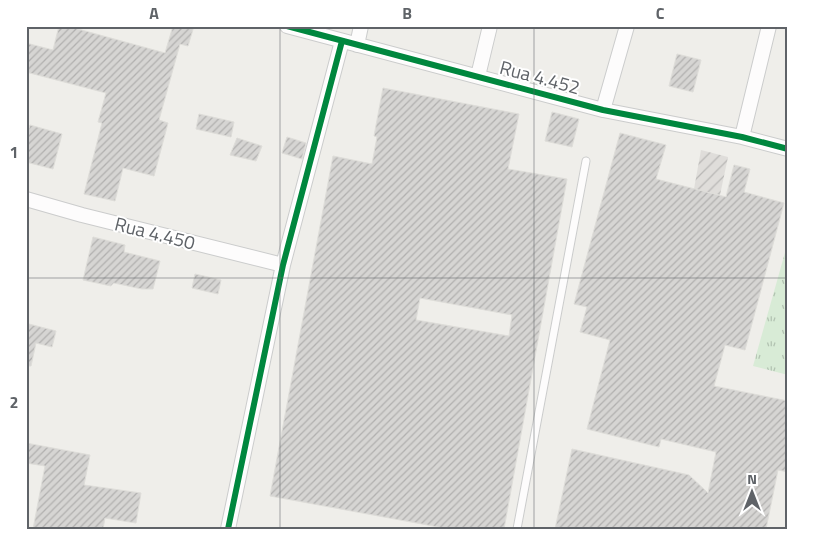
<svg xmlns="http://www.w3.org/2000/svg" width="814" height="555" font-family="'Titillium Web',sans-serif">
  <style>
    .industrial { fill: url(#industrial-furrows) }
    .grass { fill: url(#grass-tufts) }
    .building { fill: url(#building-hatch); stroke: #deddd9; fill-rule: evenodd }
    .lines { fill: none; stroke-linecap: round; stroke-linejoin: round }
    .lane-casing { stroke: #cbcccc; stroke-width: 9 }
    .street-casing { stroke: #cbcccc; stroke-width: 16 }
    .lane { stroke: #fdfcfc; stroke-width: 7 }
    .street { stroke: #fdfcfc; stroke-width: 14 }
    .cycleway-casing { stroke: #fff; stroke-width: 9 }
    .cycleway { stroke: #00873e; stroke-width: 6 }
    .grid { fill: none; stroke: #5f6368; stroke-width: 1; stroke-opacity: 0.55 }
    .labels { text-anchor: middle; stroke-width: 4; stroke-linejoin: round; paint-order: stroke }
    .street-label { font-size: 19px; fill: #5f6368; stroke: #fff }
    .neatline { fill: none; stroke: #5f6368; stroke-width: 2 }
    .grid-label { font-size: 16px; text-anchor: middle; font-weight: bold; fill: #5f6368 }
  </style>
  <defs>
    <pattern id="industrial-furrows" width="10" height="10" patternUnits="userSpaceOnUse" patternTransform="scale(1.25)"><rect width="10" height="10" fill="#dfddda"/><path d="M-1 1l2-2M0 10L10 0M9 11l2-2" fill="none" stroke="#b8b7b5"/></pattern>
    <pattern id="grass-tufts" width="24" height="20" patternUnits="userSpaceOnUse" patternTransform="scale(1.25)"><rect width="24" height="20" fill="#d8ebd6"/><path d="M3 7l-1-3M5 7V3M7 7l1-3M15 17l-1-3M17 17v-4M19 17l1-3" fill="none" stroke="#b2c2b1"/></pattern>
    <pattern id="building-hatch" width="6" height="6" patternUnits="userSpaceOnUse" patternTransform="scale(1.25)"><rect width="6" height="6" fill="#d6d5d3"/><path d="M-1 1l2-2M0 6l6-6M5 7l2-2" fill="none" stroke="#b1b0af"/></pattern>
  </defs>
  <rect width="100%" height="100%" fill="#efeeea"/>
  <!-- industrial -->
  <path class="industrial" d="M701,150L728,157L720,195L694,189Z"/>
  <!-- grass -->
  <path class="grass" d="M788,242V375L753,366Z"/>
  <!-- building -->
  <path class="building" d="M59,26H67L165,53L173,26H194L188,46L180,44L159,120L168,123L154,176L123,168L115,201L84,194L102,123L98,122L106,93L26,72V43L53,50Z
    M677,54L701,60L693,92L669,86Z
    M383,88L519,114L508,169L567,179L504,529H449L270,496L333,156L372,164L377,137L374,136ZM420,298L512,315L509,336L416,320Z
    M552,112L579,119L572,147L545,141Z
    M199,114L234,122L231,137L196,129Z
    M30,125L62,134L53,169L26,162V139Z
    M620,133L666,145L656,179L726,197L734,165L750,169L744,192L784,203L745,350L725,345L714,386L788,401V472L778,470L766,529H555L572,449L689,475L708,493L716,452L661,439L659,447L587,429L610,340L580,332L587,307L574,304Z
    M287,137L306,143L302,159L282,153Z
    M237,138L262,146L256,161L230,155Z
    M93,237L125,245L124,252L160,261L153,289H142L114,283L111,286L83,280Z
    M195,274L221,280L218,294L192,288Z
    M29,324L56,331L52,347L36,343L31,366H26V336Z
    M26,443L90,455L84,485L141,493L136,523L105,518L103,529H33L45,466L26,463Z"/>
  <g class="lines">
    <defs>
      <path id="lane" d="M517,529L586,161"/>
      <path id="street" d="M287,26L603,110L742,137L788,149
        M357,45L361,26
        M478,76L490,26
        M603,110L627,26
        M742,137L769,26
        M26,199L82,215L283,265
        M228,529L283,265L342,41"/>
    </defs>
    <!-- lane casing -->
    <use href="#lane" class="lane-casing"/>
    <!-- street casing -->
    <use href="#street" class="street-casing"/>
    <!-- lane -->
    <use href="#lane" class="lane"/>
    <!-- street -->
    <use href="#street" class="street"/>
    <defs>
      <path id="cycleway" d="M287,26L603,110L742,137L788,149
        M228,529L283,265L342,41"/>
    </defs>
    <!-- cycleway casing -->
    <use href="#cycleway" class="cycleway-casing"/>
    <!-- cycleway -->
    <use href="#cycleway" class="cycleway"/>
  </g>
  <!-- grid -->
  <path class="grid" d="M280,26V529M534,26V529M26,278H788"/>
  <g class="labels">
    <!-- street labels -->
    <g class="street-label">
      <text transform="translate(540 77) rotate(15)" y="7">Rua 4.452</text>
      <text transform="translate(155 233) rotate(14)" y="7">Rua 4.450</text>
    </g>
  </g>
  <!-- border -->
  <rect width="814" height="555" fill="none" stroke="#ffffff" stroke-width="55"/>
  <!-- north arrow -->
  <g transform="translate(752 492)" stroke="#ffffff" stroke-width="4" paint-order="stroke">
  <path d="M0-4L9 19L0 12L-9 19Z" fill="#5f6368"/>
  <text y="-8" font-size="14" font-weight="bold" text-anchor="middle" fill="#5f6368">N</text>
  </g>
  <rect x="28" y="28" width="758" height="500" class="neatline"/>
  <g class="grid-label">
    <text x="154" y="19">A</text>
    <text x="407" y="19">B</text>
    <text x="660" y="19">C</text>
    <text x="14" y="158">1</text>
    <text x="14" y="408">2</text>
  </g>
</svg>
